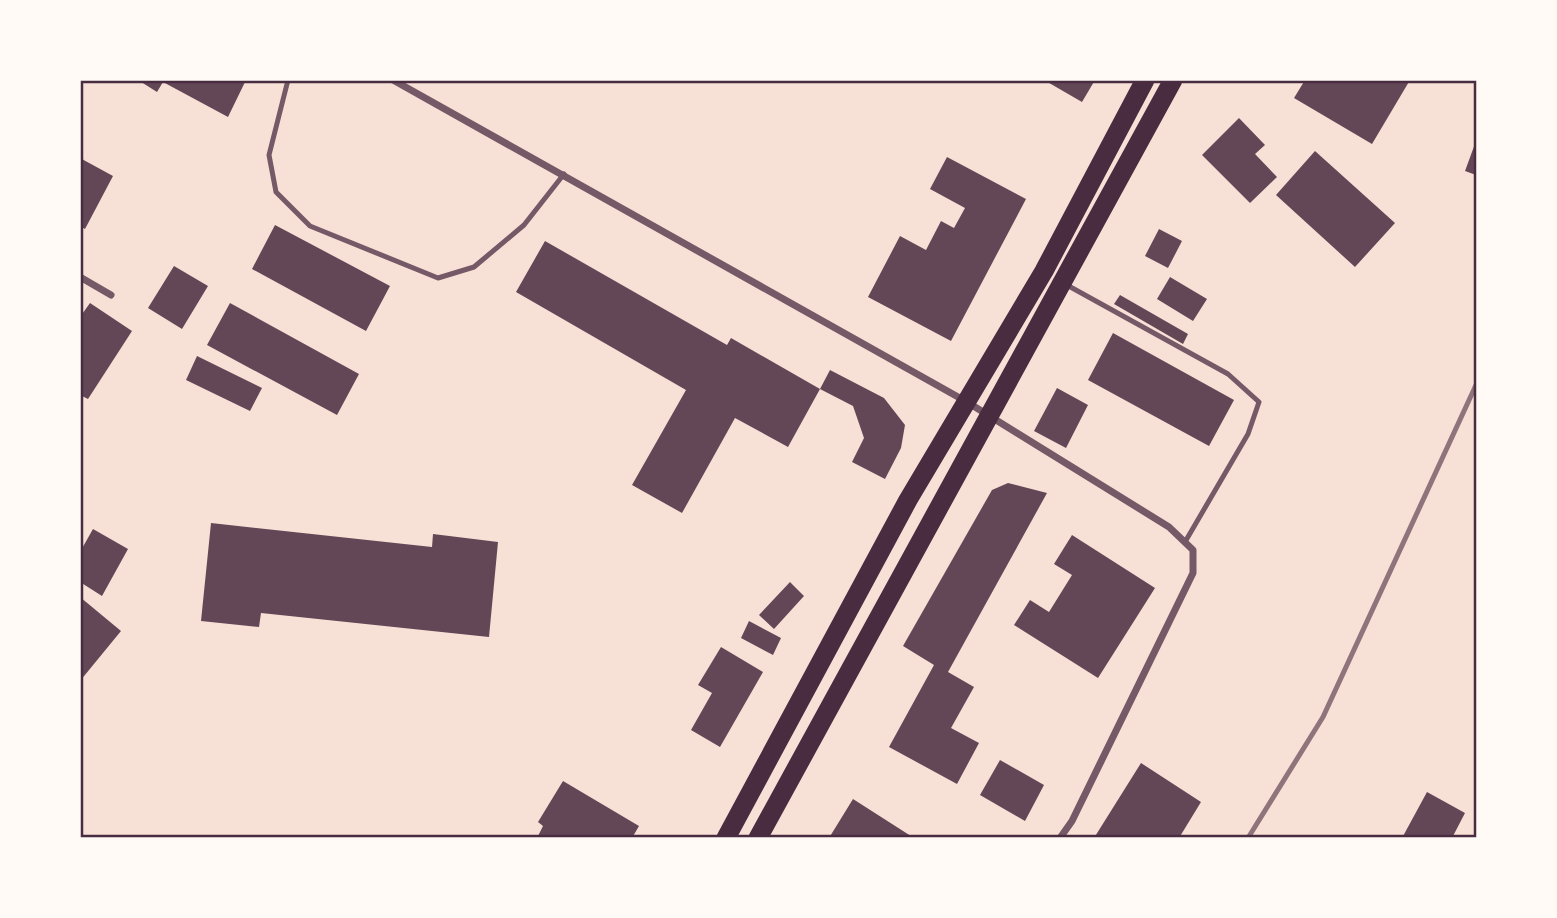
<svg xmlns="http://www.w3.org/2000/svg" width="1557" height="918" font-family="Bitter,serif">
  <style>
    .building { fill: #644757 }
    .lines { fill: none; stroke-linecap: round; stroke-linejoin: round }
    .service { stroke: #755966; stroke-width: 5 }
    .minor { stroke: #755966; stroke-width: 7 }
    .trunk { stroke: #4a2c40; stroke-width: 19 }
    .rail { stroke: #8f747c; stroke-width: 5 }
    .neatline { fill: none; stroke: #4a2c40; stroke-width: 2.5 }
  </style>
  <rect width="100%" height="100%" fill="#f7e1d7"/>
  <!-- building -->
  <path class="building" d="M138,80H246L228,117L163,82L157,92Z
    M1044,80H1095L1082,102Z
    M1305,80H1410L1372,144L1294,98Z
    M1239,118L1265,145L1255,154L1277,177L1250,203L1202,155Z
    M1476,141V175L1465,171Z
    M1315,151L1395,223L1355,267L1276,195Z
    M947,157L1026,199L951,341L868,297L900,236L926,250L941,221L954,228L965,208L930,189Z
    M80,158L113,176L85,229L80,226Z
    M275,225L390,286L366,331L252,269Z
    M1159,229L1182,241L1168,268L1145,256Z
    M545,241L727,345L731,338L820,389L788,447L735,418L682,513L632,485L686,390L516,292Z
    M174,266L208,286L182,329L148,308Z
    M1170,277L1207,299L1193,321L1157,299Z
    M1120,295L1188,334L1183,344L1114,304Z
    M90,303L132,331L88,399L80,395V317Z
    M230,303L359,374L337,415L207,345Z
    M1113,333L1234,400L1209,446L1088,380Z
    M197,356L262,388L250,411L186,380Z
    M830,370L884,398L905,425L901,448L885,479L852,462L864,438L853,406L820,389Z
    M1057,388L1088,405L1066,448L1034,431Z
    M1008,483L1047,493L948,672L974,687L951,728L979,743L957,784L889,747L934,665L903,646L992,490Z
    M211,523L432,547L433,534L498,542L489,637L261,613L259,627L201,621Z
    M93,529L128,549L102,596L80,582V552Z
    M1072,535L1155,588L1098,678L1014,625L1030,600L1049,612L1072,575L1054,564Z
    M790,582L804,596L774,629L759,615Z
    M80,597L121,631L80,681Z
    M749,621L781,638L773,655L741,638Z
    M721,647L763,672L720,747L691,730L712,693L698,685Z
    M1000,760L1044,785L1025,821L980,795Z
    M1141,763L1201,802L1179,838H1094Z
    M563,781L639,826L632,838H537L543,826L538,822Z
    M1427,792L1465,813L1452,838H1402Z
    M853,799L914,838H829Z"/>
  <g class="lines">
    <!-- service -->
    <path class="service" d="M288,80L269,155L276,192L310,226L438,278L474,267L524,225L564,174
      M1065,284L1228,374L1259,402L1248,434L1185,542"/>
    <!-- minor -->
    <path class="minor" d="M393,80L967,402L1169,527L1193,550V573L1072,821L1060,838
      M80,277L111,295"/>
    <!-- trunk -->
    <path class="trunk" d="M726,838L908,500L1044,271L1145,80
      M758,838L1173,80"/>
    <!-- rail -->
    <path class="rail" d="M1248,838L1323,717L1476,385"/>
  </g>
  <!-- border -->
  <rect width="1557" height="918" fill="none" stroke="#fffaf5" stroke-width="164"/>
  <rect x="82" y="82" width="1393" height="754" class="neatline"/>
</svg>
